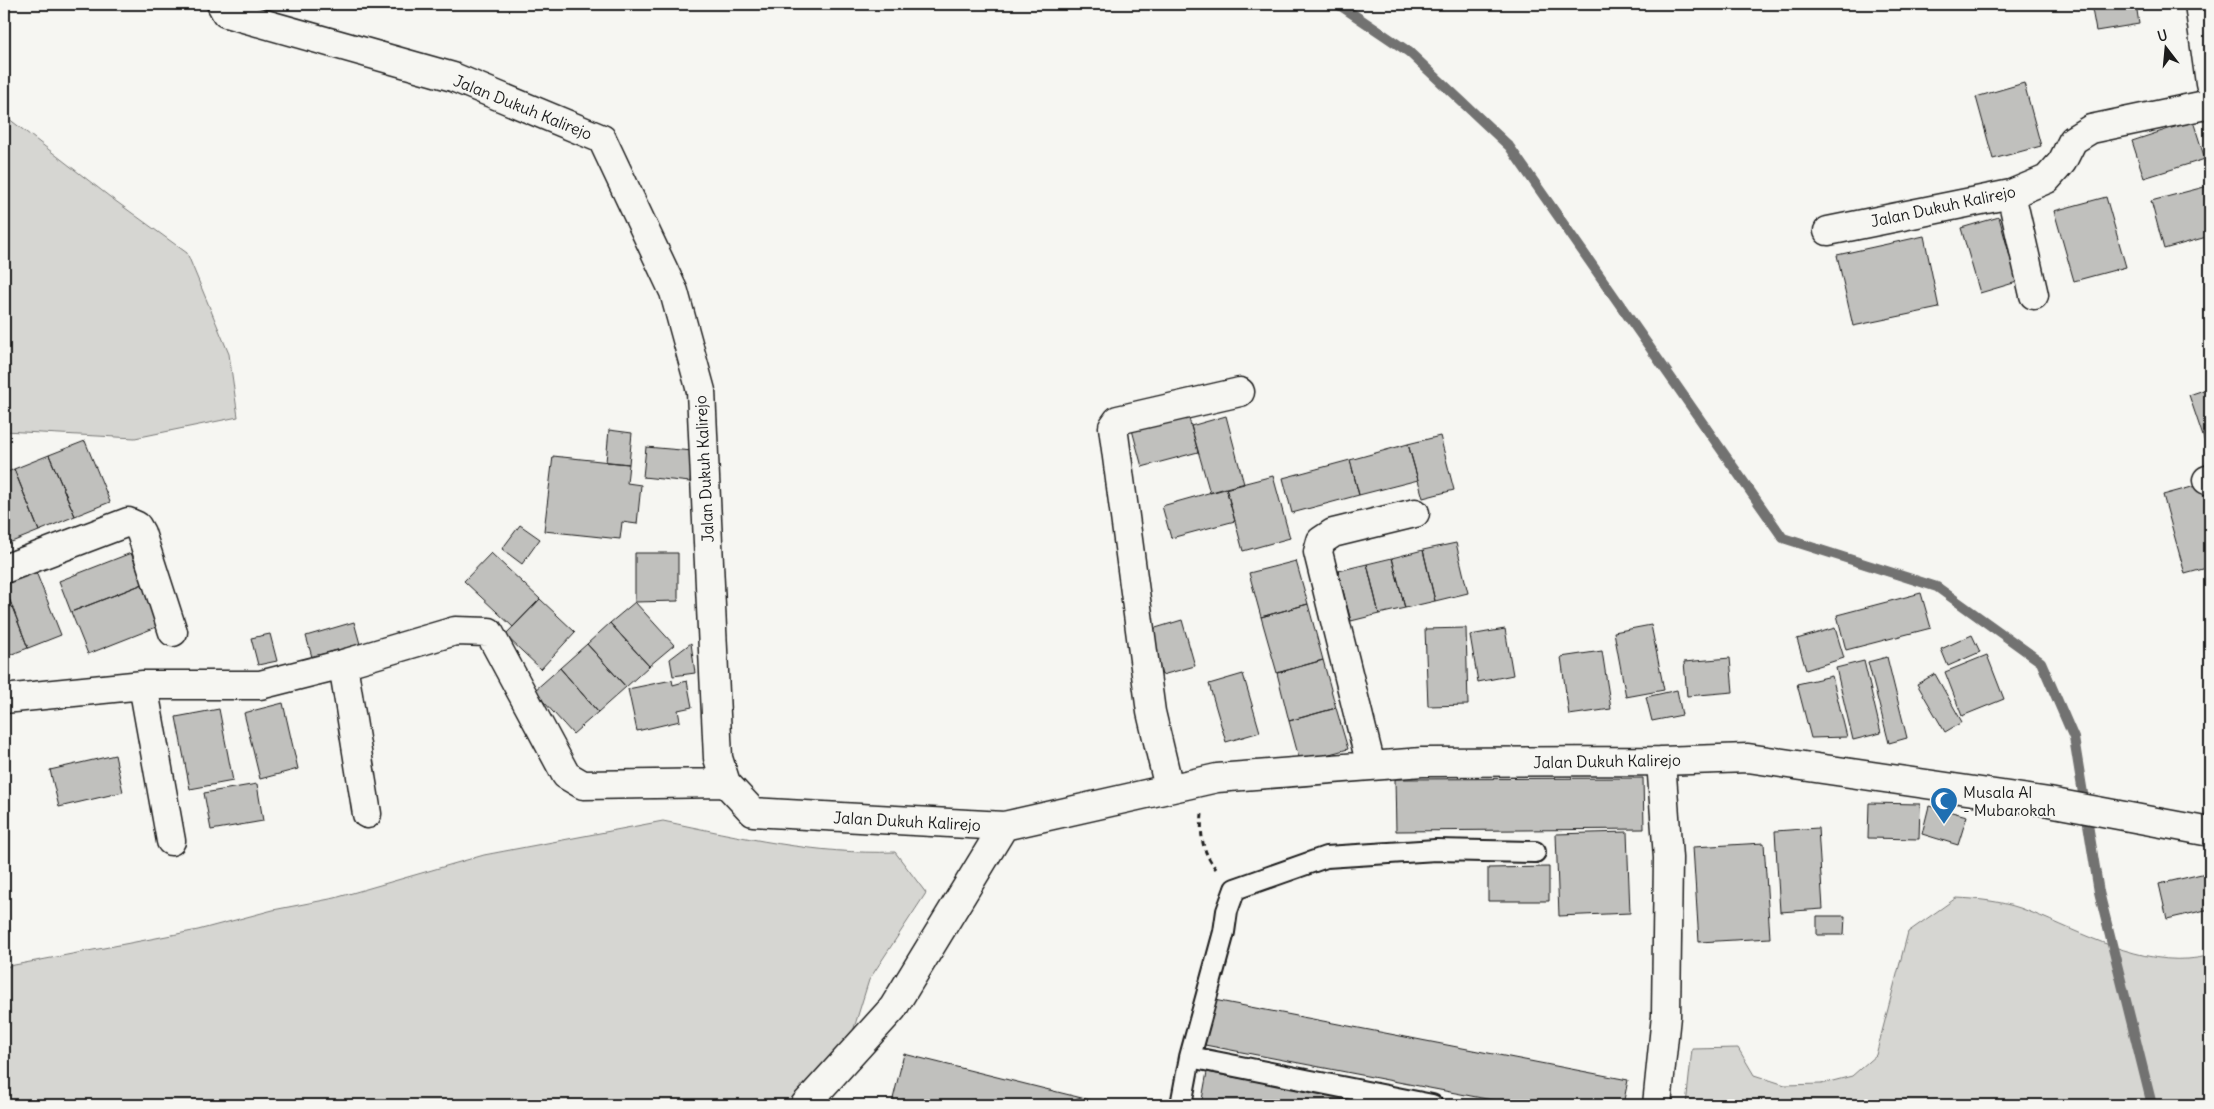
<svg xmlns="http://www.w3.org/2000/svg" width="2214" height="1109" font-family="Delius,sans-serif">
  <style>
    .green { fill: #d6d6d2; stroke: #797977 }
    .lines { fill: none; stroke-linecap: round; stroke-linejoin: round }
    .stream { stroke: #727271; stroke-width: 10 }
    .building { fill: #c0c0bd; stroke: #1c1c1c }
    .lane-casing { stroke: #1c1c1c; stroke-width: 24 }
    .street-casing { stroke: #1c1c1c; stroke-width: 31 }
    .path { stroke: #1c1c1c; stroke-width: 3; stroke-dasharray: 5 4; stroke-linecap: butt }
    .lane { stroke: #f6f6f2; stroke-width: 20 }
    .street { stroke: #f6f6f2; stroke-width: 28 }
    .labels { text-anchor: middle; stroke-width: 4; stroke-linejoin: round; paint-order: stroke }
    .street-label { font-size: 16px; fill: #1c1c1c; stroke: #f6f6f2 }
    .poi-label { font-size: 16px; fill: #1c1c1c; stroke: #f6f6f2; text-anchor: start }
  </style>
  <rect width="100%" height="100%" fill="#f6f6f2"/>
  <filter id="ink" filterUnits="userSpaceOnUse"><feTurbulence type="fractalNoise" baseFrequency=".02" numOctaves="2"/><feDisplacementMap in="SourceGraphic" scale="10" xChannelSelector="R" yChannelSelector="G"/><feConvolveMatrix kernelMatrix="1 2 1 2 8 2 1 2 1" color-interpolation-filters="sRGB"/></filter>
  <g filter="url(#ink)">
    <!-- green -->
    <path class="green" d="M4,115L110,197L187,253L229,354L238,417L135,438L4,431Z
      M663,821C740,837 817,855 895,852L926,893L869,980L830,1105H4V967L198,930L273,910L335,898L484,855Z
      M1956,898C1979,899 1999,901 2020,908C2074,928 2130,963 2188,959C2196,958 2203,958 2210,954V1105H1686L1692,1049L1738,1048L1754,1075L1785,1085L1821,1084L1852,1076L1876,1055L1908,932Z"/>
    <g class="lines">
      <!-- stream -->
      <path class="stream" d="M1338,4L1409,52L1509,146L1783,538L1937,587L2041,662L2074,738L2099,892L2152,1105"/>
    </g>
    <!-- building -->
    <path class="building" d="M2091,4H2136L2139,24L2096,31Z
      M2024,83L2041,146L1993,159L1976,97Z
      M2193,121L2205,159L2144,178L2132,141Z
      M2208,186L2210,195V236L2164,249L2151,201Z
      M2106,197L2126,267L2074,281L2054,211Z
      M1999,217L2017,282L1980,293L1961,228Z
      M1924,236L1939,308L1853,326L1837,255Z
      M2210,388V457L2189,395Z
      M1187,411L1198,452L1142,467L1131,426Z
      M1226,416L1244,484L1210,493L1191,426Z
      M609,430L632,433L629,464L606,462Z
      M1440,436L1454,490L1423,498L1408,444Z
      M85,441L110,502L75,516L49,455Z
      M1408,444L1418,480L1359,495L1350,460Z
      M646,447L693,451L690,482L643,477Z
      M49,455L75,516L39,531L14,469Z
      M553,456L629,464L627,483L641,485L637,524L622,522L620,539L544,531Z
      M1350,460L1359,495L1292,513L1283,478Z
      M14,469L39,531L4,545V474Z
      M1273,476L1290,538L1243,551L1226,488Z
      M2210,482V567L2185,574L2163,495Z
      M1226,488L1235,521L1171,538L1162,506Z
      M520,525L540,539L522,564L502,549Z
      M1456,543L1468,593L1435,601L1423,550Z
      M1423,550L1435,601L1405,608L1392,558Z
      M131,553L143,584L71,612L59,581Z
      M491,553L540,599L513,627L464,581Z
      M635,553H678V601L635,602Z
      M1392,558L1405,608L1379,614L1367,564Z
      M1296,561L1308,604L1261,617L1249,573Z
      M1367,564L1379,614L1351,621L1338,571Z
      M36,572L61,635L28,648L4,585Z
      M143,584L159,626L88,654L71,612Z
      M4,586L28,648L4,657Z
      M1921,593L1931,628L1846,650L1837,615Z
      M540,599L575,632L541,669L505,635Z
      M635,602L674,645L649,666L610,623Z
      M1308,604L1323,660L1277,673L1261,617Z
      M1182,620L1195,666L1162,675L1149,630Z
      M354,622L360,644L312,657L306,636Z
      M610,623L649,666L626,687L587,644Z
      M1651,625L1664,690L1626,697L1614,632Z
      M1466,628L1468,705L1428,706L1425,629Z
      M1835,628L1844,658L1806,670L1797,639Z
      M1505,629L1513,675L1478,682L1470,635Z
      M270,634L277,661L258,665L251,638Z
      M1972,635L1980,652L1948,666L1941,649Z
      M691,643L695,673L673,676L670,659Z
      M587,644L626,687L598,712L560,668Z
      M1602,651L1611,709L1569,715L1561,657Z
      M1987,655L2004,699L1962,716L1945,672Z
      M1887,657L1907,738L1889,743L1868,662Z
      M1730,658L1733,692L1687,696L1684,662Z
      M1323,660L1336,708L1289,721L1277,673Z
      M1864,661L1881,733L1853,740L1836,668Z
      M560,668L598,712L573,734L534,691Z
      M1243,674L1260,732L1226,742L1209,684Z
      M1935,674L1962,722L1945,732L1917,684Z
      M1832,676L1847,737L1811,738L1797,684Z
      M672,680L673,685L687,681L692,707L678,710L680,721L637,731L628,689Z
      M1677,690L1682,715L1652,721L1646,697Z
      M283,703L298,769L260,779L244,713Z
      M1336,708L1348,749L1300,762L1289,721Z
      M219,709L233,781L190,789L176,717Z
      M115,755L123,792L59,807L50,770Z
      M1643,778L1644,829L1396,831L1395,779Z
      M257,784L263,821L211,830L204,793Z
      M1869,803L1920,804L1919,839L1868,838Z
      M1929,806L1967,816L1958,845L1922,834Z
      M1818,828L1823,909L1780,912L1775,831Z
      M1627,832L1630,913L1559,916L1556,834Z
      M1764,843L1770,938L1699,942L1693,847Z
      M1549,867V901H1488V868Z
      M2210,872V909L2167,919L2159,884Z
      M1817,916H1845L1844,935H1817Z
      M1214,1000L1628,1080L1623,1105H1518L1205,1045Z
      M904,1054L1110,1105H901L892,1103Z
      M1207,1072L1382,1105H1201Z"/>
    <g class="lines">
      <defs>
        <path id="lane" d="M1190,1057L1432,1105
          M1181,1105L1190,1057L1224,932L1227,911L1235,889L1326,857L1436,850L1535,852"/>
        <path id="street" d="M221,4L226,13L453,77L602,139L674,292L701,391L718,758L726,783L753,812L1004,826
          M2199,4L2210,83
          M2011,194L2034,295
          M1828,231L2011,194L2047,179L2062,162L2073,140L2091,129L2210,104
          M2207,480L2210,479
          M4,569L128,522L137,526L141,533L173,632
          M343,664L367,814
          M143,685L171,841
          M4,699L143,685H260L343,664L455,631L489,632L566,775L583,785L726,783
          M1371,766L1318,552L1321,541L1333,533L1415,513
          M1169,788L1151,712L1113,427L1118,420L1240,392
          M805,1105L893,1008L1004,826L1217,778L1422,762L1661,761L1748,758L2049,802L2210,832
          M1657,1105L1666,1016L1668,858L1661,761"/>
      </defs>
      <!-- lane casing -->
      <use href="#lane" class="lane-casing"/>
      <!-- street casing -->
      <use href="#street" class="street-casing"/>
      <!-- path -->
      <path class="path" d="M1202,814C1200,836 1202,851 1216,869"/>
      <!-- lane -->
      <use href="#lane" class="lane"/>
      <!-- street -->
      <use href="#street" class="street"/>
    </g>
  </g>
  <!-- icons -->
  <defs>
    <symbol id="mosque-pin" viewBox="-11 -11 22 30"><path d="M0 17L-7.5 6A9.5 9.5 0 1 1 7.5 6Z" fill="#1f6fb2" stroke="#f6f6f2"/><path d="M3.5-4.9A6 6 0 1 0 3.5 4.9A5 5 0 1 1 3.5-4.9Z" fill="#fff"/></symbol>
  </defs>
  <g fill-rule="evenodd">
    <use href="#mosque-pin" x="1928" y="785" width="32" height="43"/>
  </g>
  <g class="labels">
    <!-- street labels -->
    <g class="street-label">
      <text transform="translate(523 107) rotate(22)" y="6">Jalan Dukuh Kalirejo</text>
      <text transform="translate(1943 206) rotate(-12)" y="6">Jalan Dukuh Kalirejo</text>
      <text transform="translate(704 469) rotate(-93)" y="6">Jalan Dukuh Kalirejo</text>
      <text transform="translate(1607 761) rotate(-1)" y="6">Jalan Dukuh Kalirejo</text>
      <text transform="translate(907 821) rotate(3)" y="6">Jalan Dukuh Kalirejo</text>
    </g>
    <!-- poi labels -->
    <g class="poi-label">
      <text x="1963" y="798">Musala Al<tspan x="1963" dy="18">- Mubarokah</tspan></text>
    </g>
  </g>
  <!-- margin -->
  <rect width="2214" height="1109" fill="none" stroke="#f6f6f2" stroke-width="20"/>
  <rect x="10" y="10" width="2194" height="1089" fill="none" stroke="#1c1c1c" stroke-width="2" filter="url(#ink)"/>
  <!-- north arrow -->
  <g transform="translate(2166 48) rotate(344)" stroke="#f6f6f2" stroke-width="4" paint-order="stroke">
  <path d="M0-4L9 19L0 12L-9 19Z" fill="#1c1c1c"/>
  <text y="-8" font-size="14" font-weight="bold" text-anchor="middle" fill="#1c1c1c">U</text>
  </g>
</svg>
